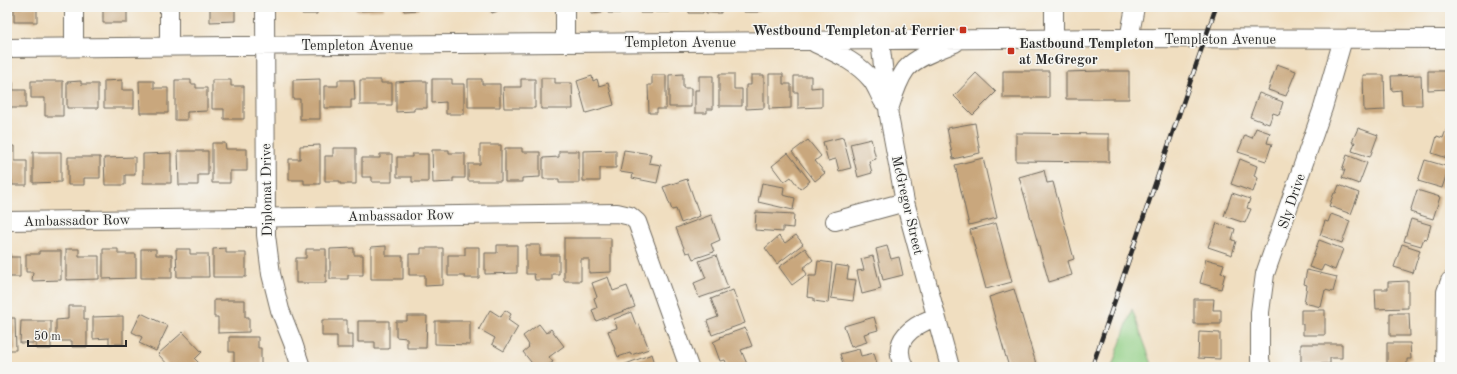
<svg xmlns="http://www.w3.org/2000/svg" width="1457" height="374" font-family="'Old Standard TT',serif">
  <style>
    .green { fill: #91cf85; stroke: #5e7d58 }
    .building { fill: #c9a77d }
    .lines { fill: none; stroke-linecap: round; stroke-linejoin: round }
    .minor-casing { stroke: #706a5f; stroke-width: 20 }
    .minor { stroke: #fff; stroke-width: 18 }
    .rail-casing { stroke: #2b2b2b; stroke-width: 4.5 }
    .rail { stroke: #f6f6f2; stroke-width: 3; stroke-dasharray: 9; stroke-linecap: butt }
    .poi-dot { fill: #c8321e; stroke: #f6f6f2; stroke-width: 1.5 }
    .labels { text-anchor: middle; stroke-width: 3; stroke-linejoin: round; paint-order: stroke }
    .poi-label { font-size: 14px; font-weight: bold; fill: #2b2b2b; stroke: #f6f6f2; text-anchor: end }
    .street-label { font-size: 14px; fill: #2b2b2b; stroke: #f6f6f2 }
  </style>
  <rect width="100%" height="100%" fill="#f6f6f2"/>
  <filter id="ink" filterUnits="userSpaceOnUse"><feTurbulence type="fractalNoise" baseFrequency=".025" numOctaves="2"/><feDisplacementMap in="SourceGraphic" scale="8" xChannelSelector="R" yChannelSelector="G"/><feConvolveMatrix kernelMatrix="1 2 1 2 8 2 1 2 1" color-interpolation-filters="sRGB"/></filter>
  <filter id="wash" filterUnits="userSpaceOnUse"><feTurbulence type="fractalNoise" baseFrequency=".012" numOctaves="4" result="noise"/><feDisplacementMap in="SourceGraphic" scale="16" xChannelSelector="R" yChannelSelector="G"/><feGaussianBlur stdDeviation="0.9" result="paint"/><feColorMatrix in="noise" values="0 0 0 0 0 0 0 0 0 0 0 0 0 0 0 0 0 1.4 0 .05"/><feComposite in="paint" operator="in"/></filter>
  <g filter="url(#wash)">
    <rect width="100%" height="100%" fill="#f0dec0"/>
    <!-- green -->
    <path class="green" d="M1132,309L1153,367H1112Z"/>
    <g id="blocks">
      <!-- building -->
      <path class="building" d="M14,7H37V22H14Z
        M103,7H127V23H103Z
        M210,7H235V21L210,22Z
        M297,7H317V14H302V11H297Z
        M329,7H351V10H329Z
        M355,7H384V10L356,11Z
        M403,7H419V10L404,11Z
        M490,7H509L492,13Z
        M591,7H602V13L591,14Z
        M607,7H621V13H608Z
        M640,7H652V13H640Z
        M655,7H669V12H655Z
        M689,7H703V13H689Z
        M706,7H721V13H706Z
        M744,7H759V12H744Z
        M1277,64L1296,71L1286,96L1268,90Z
        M1003,71H1049V98H1003Z
        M1098,71H1129V99H1066V72Z
        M1428,71H1450V89L1428,90Z
        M976,73L996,92L973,115L954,96Z
        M683,74V88H691V107H669V75Z
        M719,74H734V89H742V106H719Z
        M769,74H783V84H791V108L769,109Z
        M652,75H666V109H657V113H649L648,85H652Z
        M751,75H764V108L746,109V85H751Z
        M1363,75H1384L1385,110L1364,111Z
        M1421,75L1422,105H1402L1401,90L1392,91L1391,76Z
        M592,76L593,81L597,79L599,86L608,83L614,105L586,113L577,81Z
        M699,76H713V109H707V113H695V90H699Z
        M794,76H811V88L822,87V107L798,108V92H794Z
        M541,78H555V83H572L573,109H541Z
        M320,79V119H300V99H293V80Z
        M432,79H452V84H464V114H446V102L432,103Z
        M468,79H482V84H500V107H468Z
        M521,79H535V108H504L503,87H521Z
        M122,80V90H134V108H104V81Z
        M175,80H191V84H196V88H207V111L187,112V120H175Z
        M212,80H231V86H244V119H224V109H212Z
        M338,80H354L355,100H351V108H324V86H338Z
        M360,80H381V83H392V105H360Z
        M31,81H63V116H45V98H31Z
        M81,81V84H98V108H67V82Z
        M139,81H154V88H168V113H140Z
        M414,81H427V108H414V111L396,112V82Z
        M7,82H13V90H26V108H7Z
        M1259,93L1283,102L1279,115L1273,113L1269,124L1250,117Z
        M975,123L980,153L953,159L947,128Z
        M1256,128L1270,133L1267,143L1272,144L1266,161L1238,152L1245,135L1252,138Z
        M1358,128L1378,135L1370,157L1352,151L1355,142H1352Z
        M1446,130L1450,132V159L1432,153L1437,136L1443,138Z
        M1016,133L1109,134V162L1016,161Z
        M843,137L851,168L839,171L836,159L828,161L823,142Z
        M871,139L876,159L869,161L872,173L858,177L850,144Z
        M808,140L821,156L815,161L825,173L815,181L792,152Z
        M212,143H225L226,149H247V171H230V183H212Z
        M320,145V184H304V180H289V159H300V146Z
        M480,145H501V181H468V164H480Z
        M7,146H15V161H27V185H12V180H7Z
        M333,148H356V184H340V181H325V156H333Z
        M505,148H522V152H540V177L522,178V182H505Z
        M432,150H449V153H465V178H453V182L433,183Z
        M616,150V168H600V181H583V151Z
        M624,150L651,154L649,163L661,165L657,183L632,178L633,174L620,172Z
        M178,151H208V175H198V185H179Z
        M559,151H579V183H559V179H543V158L559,157Z
        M33,152H61V182L33,183Z
        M171,153V183H143V154Z
        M788,153L810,181L800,189L791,177L784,182L772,166Z
        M380,154H392V182H372V177H362V158H380Z
        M412,154H428V182H412V177H397V157H412Z
        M1347,155L1367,163L1359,184L1342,178L1345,170H1342Z
        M68,157H100V178H84V185H68Z
        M135,157V175H125V185H105L104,158Z
        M983,158L997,218L969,225L955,165Z
        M1240,159L1257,166L1254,176L1258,178L1253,192L1231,184Z
        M1425,160L1449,167L1442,188L1418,181Z
        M1044,170L1047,183L1053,182L1074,259L1068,261L1072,275L1049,282L1019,177Z
        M687,179L700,216L681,223L676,209L672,210L663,187Z
        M762,183L784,187L783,195L795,198L793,210L758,202Z
        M1339,185L1359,193L1351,214L1329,206L1334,193H1336Z
        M1417,190L1440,197L1433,219L1410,212Z
        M1232,193L1250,199L1247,208L1251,209L1245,223L1224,216Z
        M756,212L794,214L793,228L783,227V232L755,230Z
        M1331,214L1350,221L1342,243L1320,235L1325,221L1328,222Z
        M711,215L720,240L711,244L714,252L693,259L690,252L686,253L676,228Z
        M1411,219L1431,225L1427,239L1424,238L1421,246L1404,241Z
        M996,223L1012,282L986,289L970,230Z
        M1217,223L1235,229L1232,240L1236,241L1232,255L1208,247Z
        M796,235L803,244L777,264L765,248L779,236L785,243Z
        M564,238H611V272L589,273V259H581V281H564Z
        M1319,240L1343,249L1335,270L1324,265L1321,271L1309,267Z
        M1402,244L1420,250L1413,273L1394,267Z
        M497,245H517V273L485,274V253H497Z
        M526,245H540V255H559V274H552V280H535L534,274H526Z
        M386,246V256H403V279H371V247Z
        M887,246L891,259L899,257L903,275L883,280L876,249Z
        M465,247H479V278H465V276H448V255H465Z
        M226,248V253H246V277H213V249Z
        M354,248V255H363V275H348V279H330V249Z
        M421,248H443V285L425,286V275H409V254H421Z
        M805,248L813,260L803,268L807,274L792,285L779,267Z
        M66,249H79V256H99V279L66,280Z
        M103,249H118V254H136V278L103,279Z
        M141,249H156V255H172V278H141Z
        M176,249H190V254H208L209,277H177Z
        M306,249H326V283H296V258H306Z
        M7,251H10V257H20V277H7Z
        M39,251H61V280L32,281L33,272H26V254H39Z
        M716,255L728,288L699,298L694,283L706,278L699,261Z
        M873,256L881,289L862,294L857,271L864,270L861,259Z
        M1206,259L1224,264L1221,273L1225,274L1221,289L1200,283Z
        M818,261L832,263L828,303L814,301V298L807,297L809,276H816Z
        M836,265L849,267L847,279L856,280L853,301L831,298Z
        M1307,270L1337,277L1333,292L1325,290L1321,307L1304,303L1307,285L1304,284Z
        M608,277L613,291L627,286L635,307L596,321L592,310L597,308L594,298L597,297L592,283Z
        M1408,281V308L1376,309L1375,289H1388V282Z
        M1014,289L1031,347L1037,367H1009L1005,354L989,297Z
        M733,290L745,323L712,335L707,321L718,317L711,299Z
        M1194,299H1214L1213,310H1221V324H1194Z
        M214,300H245V317H249V332L218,333V317H214Z
        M68,306H84V319H87V347H72V341H56V320L68,319Z
        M490,310L501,317L505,310L511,314L508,320L518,327L504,351L492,344L495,338L479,329Z
        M1301,310H1325V335H1303V324H1301Z
        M631,312L636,325L639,324L649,349L631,355L630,353L618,357L608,331L617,328L614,319Z
        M141,313L168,326L156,351L139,343L142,337L132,332Z
        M1390,313H1409L1410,336H1390Z
        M123,316V344H109V338L93,339V317Z
        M407,316H427L426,348H407V338L396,337V321H407Z
        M874,317L878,330L864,334L867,342L851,347L844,326Z
        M7,318H15L16,350H7Z
        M322,320H347V334H353V348H337V336H322Z
        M21,321H51V349H36V343H20Z
        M358,321H389V349H375V342H358Z
        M435,321H470V345L435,344Z
        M539,324L546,333L551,329L564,346L549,357L553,362L545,367H535L523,352L529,347L528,346L529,345L523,336Z
        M745,328L752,346L741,350L747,364L740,367H728L725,360L720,361L713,342L721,338L720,337Z
        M183,332L202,352L195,359L200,364L197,367H170L158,354Z
        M1199,332L1220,333V359L1198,358Z
        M229,337H258V348H261V367H234V352H229Z
        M1387,343H1410L1411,359H1407V367H1387Z
        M1301,344H1342V358H1330V364H1301Z
        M859,349L861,356L874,353L877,364L868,367H844L840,354Z
        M652,354L656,367H618Z"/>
    </g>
  </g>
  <g filter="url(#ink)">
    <use href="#blocks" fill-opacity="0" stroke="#706a5f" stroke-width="1"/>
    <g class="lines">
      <defs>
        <path id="minor" d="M74,7V47
          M169,7V46
          M265,7L266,235L271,274L280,310L293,343L301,367
          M565,7V43
          M1054,7V39
          M1129,39L1135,7
          M880,41L889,116L905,202L950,367
          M815,43C835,53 856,61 871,79C876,85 879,94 883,101
          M7,48L1119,38L1450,39
          M890,106C894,93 898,80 906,69C916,57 940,49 955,43
          M7,221L617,213L630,216L637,222L689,367
          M835,221L905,202
          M904,367C890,339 913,326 935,317
          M1262,367L1260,360V312L1265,274L1323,108L1343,39
          M1445,367L1446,292L1450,281"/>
      </defs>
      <!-- minor casing -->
      <use href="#minor" class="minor-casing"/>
      <!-- minor -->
      <use href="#minor" class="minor"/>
      <defs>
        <path id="rail" d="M1092,367L1216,7"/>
      </defs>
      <!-- rail casing -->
      <use href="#rail" class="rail-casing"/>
      <!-- rail -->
      <use href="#rail" class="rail"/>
    </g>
  </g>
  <!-- markers -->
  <g class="poi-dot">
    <rect x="959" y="26" width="8" height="8" rx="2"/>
    <rect x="1007" y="47" width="8" height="8" rx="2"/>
  </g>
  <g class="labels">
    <!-- poi labels -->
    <g class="poi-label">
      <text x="955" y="35">Westbound Templeton at Ferrier</text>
      <text x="1019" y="48" text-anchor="start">Eastbound Templeton<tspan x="1019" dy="16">at McGregor</tspan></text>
    </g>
    <!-- street labels -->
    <g class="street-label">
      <text x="1220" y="44">Templeton Avenue</text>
      <text x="680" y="47">Templeton Avenue</text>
      <text x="357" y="50">Templeton Avenue</text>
      <text transform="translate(266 190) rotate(-91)" y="5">Diplomat Drive</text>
      <text transform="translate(1291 201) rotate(-71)" y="5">Sly Drive</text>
      <text transform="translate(908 205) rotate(77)" y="5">McGregor Street</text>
      <text transform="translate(401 215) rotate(-1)" y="5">Ambassador Row</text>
      <text transform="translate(77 220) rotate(-1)" y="5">Ambassador Row</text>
    </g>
  </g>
  <!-- margin -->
  <rect width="1457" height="374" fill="none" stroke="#f6f6f2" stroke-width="24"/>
  <!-- scale -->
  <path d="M28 340v6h98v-6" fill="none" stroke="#2b2b2b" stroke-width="2"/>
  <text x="34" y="340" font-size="12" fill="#2b2b2b" stroke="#f6f6f2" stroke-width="3" paint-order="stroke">50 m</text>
</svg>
